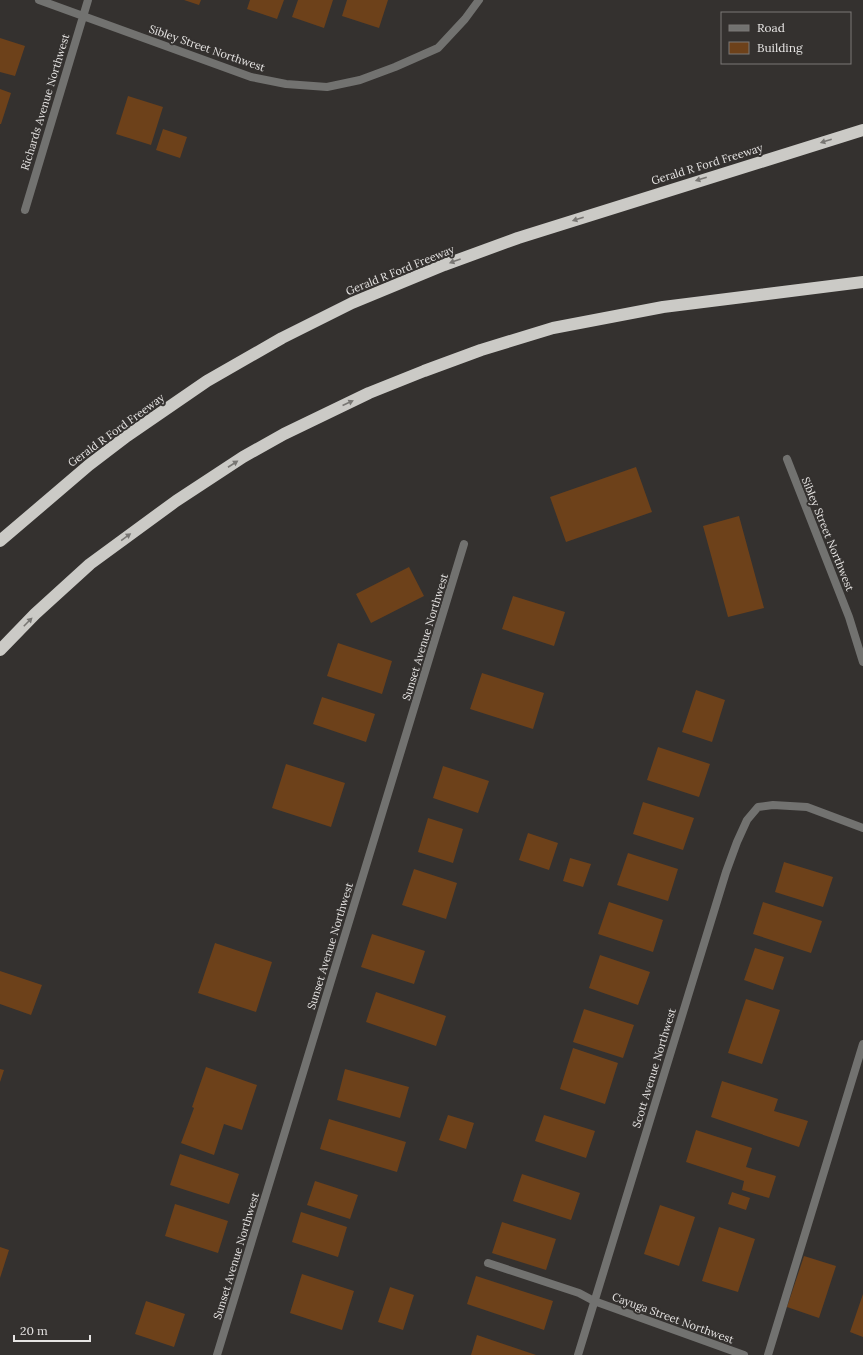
<svg xmlns="http://www.w3.org/2000/svg" width="863" height="1355" font-family="Lora,serif">
  <style>
    .building { fill: #6d411a }
    .lines { fill: none; stroke-linecap: round; stroke-linejoin: round }
    .lane { stroke: #727270; stroke-width: 8 }
    .street { stroke: #727270; stroke-width: 8 }
    .highway { stroke: #cbcac6; stroke-width: 12 }
    .oneway { fill: #787673 }
    .labels { text-anchor: middle; stroke-width: 4; stroke-linejoin: round; paint-order: stroke }
    .street-label { font-size: 11px; fill: #e6e4e3; stroke: #34312f }
  </style>
  <rect width="100%" height="100%" fill="#34312f"/>
  <!-- building -->
  <path class="building" d="M184,0H201L199,5Z
    M250,0H284L277,19L247,9Z
    M298,0H333L324,28L292,17Z
    M347,0H388L379,28L342,16Z
    M0,38L25,46L15,76L0,72Z
    M0,89L11,93L1,124H0Z
    M128,96L163,107L151,145L116,134Z
    M163,129L187,137L180,158L156,150Z
    M636,467L652,512L566,542L550,497Z
    M739,516L764,608L728,617L703,526Z
    M409,567L424,596L371,623L356,594Z
    M513,596L565,612L554,646L502,629Z
    M338,643L392,661L382,694L327,676Z
    M482,673L544,693L533,729L470,709Z
    M696,690L725,700L712,742L682,732Z
    M322,697L375,714L366,742L313,724Z
    M658,747L710,764L699,797L647,780Z
    M286,764L345,783L331,827L272,808Z
    M443,766L489,781L478,813L433,798Z
    M643,802L694,818L683,850L633,834Z
    M428,818L463,829L453,863L418,852Z
    M528,833L558,843L549,870L519,860Z
    M628,853L678,869L668,901L617,885Z
    M570,858L591,864L583,887L563,881Z
    M784,862L833,877L823,907L775,892Z
    M414,869L457,883L446,919L402,905Z
    M609,902L663,920L653,952L598,934Z
    M763,902L822,921L811,953L753,934Z
    M372,934L425,951L414,984L361,967Z
    M215,943L272,962L256,1012L198,993Z
    M755,948L784,957L773,990L744,980Z
    M600,955L650,972L638,1005L589,988Z
    M0,971L42,985L31,1015L0,1004Z
    M376,992L446,1016L436,1046L366,1022Z
    M746,999L780,1010L762,1064L728,1053Z
    M584,1009L634,1025L623,1058L573,1042Z
    M573,1048L618,1063L605,1104L560,1089Z
    M206,1067L257,1085L242,1130L224,1124L214,1155L181,1143L194,1108L192,1107Z
    M0,1069L4,1070L0,1082Z
    M345,1069L409,1087L400,1118L337,1100Z
    M722,1081L778,1099L774,1111L808,1121L799,1147L711,1117Z
    M448,1115L474,1123L466,1149L439,1140Z
    M544,1115L595,1131L586,1158L535,1141Z
    M329,1119L406,1142L397,1172L320,1149Z
    M696,1130L752,1148L746,1167L776,1176L769,1198L742,1190L744,1181L686,1162Z
    M180,1154L239,1174L229,1204L170,1185Z
    M522,1174L580,1193L571,1220L513,1201Z
    M315,1181L358,1195L350,1219L307,1205Z
    M732,1192L750,1198L746,1210L728,1204Z
    M175,1204L228,1221L218,1253L165,1236Z
    M660,1205L695,1217L679,1266L644,1254Z
    M301,1212L347,1227L338,1257L292,1242Z
    M502,1222L556,1239L546,1270L492,1253Z
    M719,1227L755,1239L738,1292L702,1281Z
    M0,1247L9,1250L0,1278Z
    M804,1256L836,1266L819,1318L787,1307Z
    M302,1274L354,1291L342,1330L290,1313Z
    M476,1276L553,1301L544,1330L467,1304Z
    M390,1287L414,1295L403,1330L378,1322Z
    M863,1294V1337L850,1332Z
    M146,1301L185,1314L174,1347L135,1334Z
    M477,1335L536,1355H471Z"/>
  <g class="lines">
    <!-- lane -->
    <path class="lane" d="M488,1263L579,1293L594,1301
      M768,1355L863,1044"/>
    <!-- street -->
    <path class="street" d="M39,0L251,77L286,84L327,87L360,80L395,67L438,48L465,19L479,0
      M25,210L88,0
      M787,459L849,617L863,662
      M594,1301L744,1355
      M217,1355L464,544
      M578,1355L726,872L737,842L747,820L758,807L773,805L807,807L863,828"/>
    <!-- highway -->
    <path class="highway" d="M0,541L89,465L127,436L207,381L282,338L352,303L444,265L518,238L863,130
      M0,650L35,614L90,564L176,501L243,457L284,434L369,393L424,371L481,350L553,328L663,307L863,282"/>
  </g>
  <!-- one-way arrows -->
  <defs><path id="oneway-solid" d="M-6-.8H1V-3.2L6.5 0L1 3.2V.8H-6Z"/></defs>
  <g class="oneway">
    <use href="#oneway-solid" transform="translate(826 141) rotate(163)"/>
    <use href="#oneway-solid" transform="translate(701 179) rotate(163)"/>
    <use href="#oneway-solid" transform="translate(578 219) rotate(162)"/>
    <use href="#oneway-solid" transform="translate(455 261) rotate(160)"/>
    <use href="#oneway-solid" transform="translate(348 403) rotate(-25)"/>
    <use href="#oneway-solid" transform="translate(233 464) rotate(-33)"/>
    <use href="#oneway-solid" transform="translate(126 537) rotate(-36)"/>
    <use href="#oneway-solid" transform="translate(28 622) rotate(-45)"/>
  </g>
  <g class="labels">
    <!-- street labels -->
    <g class="street-label">
      <text transform="translate(207 48) rotate(19)" y="4">Sibley Street Northwest</text>
      <text transform="translate(45 102) rotate(-73)" y="4">Richards Avenue Northwest</text>
      <text transform="translate(707 164) rotate(-17)" y="4">Gerald R Ford Freeway</text>
      <text transform="translate(400 270) rotate(-22)" y="4">Gerald R Ford Freeway</text>
      <text transform="translate(116 430) rotate(-36)" y="4">Gerald R Ford Freeway</text>
      <text transform="translate(828 534) rotate(68)" y="4">Sibley Street Northwest</text>
      <text transform="translate(425 637) rotate(-73)" y="4">Sunset Avenue Northwest</text>
      <text transform="translate(330 946) rotate(-73)" y="4">Sunset Avenue Northwest</text>
      <text transform="translate(654 1068) rotate(-73)" y="4">Scott Avenue Northwest</text>
      <text transform="translate(236 1256) rotate(-73)" y="4">Sunset Avenue Northwest</text>
      <text transform="translate(673 1318) rotate(20)" y="4">Cayuga Street Northwest</text>
    </g>
  </g>
  <!-- legend -->
  <rect x="721" y="12" width="130" height="52" fill="#34312f" stroke="#7b7977"/>
  <rect x="729" y="25" width="20" height="6" fill="#727270" stroke="#7b7977"/>
  <text x="757" y="32" font-size="12" fill="#e6e4e3">Road</text>
  <rect x="729" y="42" width="20" height="12" fill="#6d411a" stroke="#7b7977"/>
  <text x="757" y="52" font-size="12" fill="#e6e4e3">Building</text>
  <!-- scale -->
  <path d="M14 1335v6h76v-6" fill="none" stroke="#e6e4e3" stroke-width="2"/>
  <text x="20" y="1335" font-size="12" fill="#e6e4e3" stroke="#34312f" stroke-width="3" paint-order="stroke">20 m</text>
</svg>
